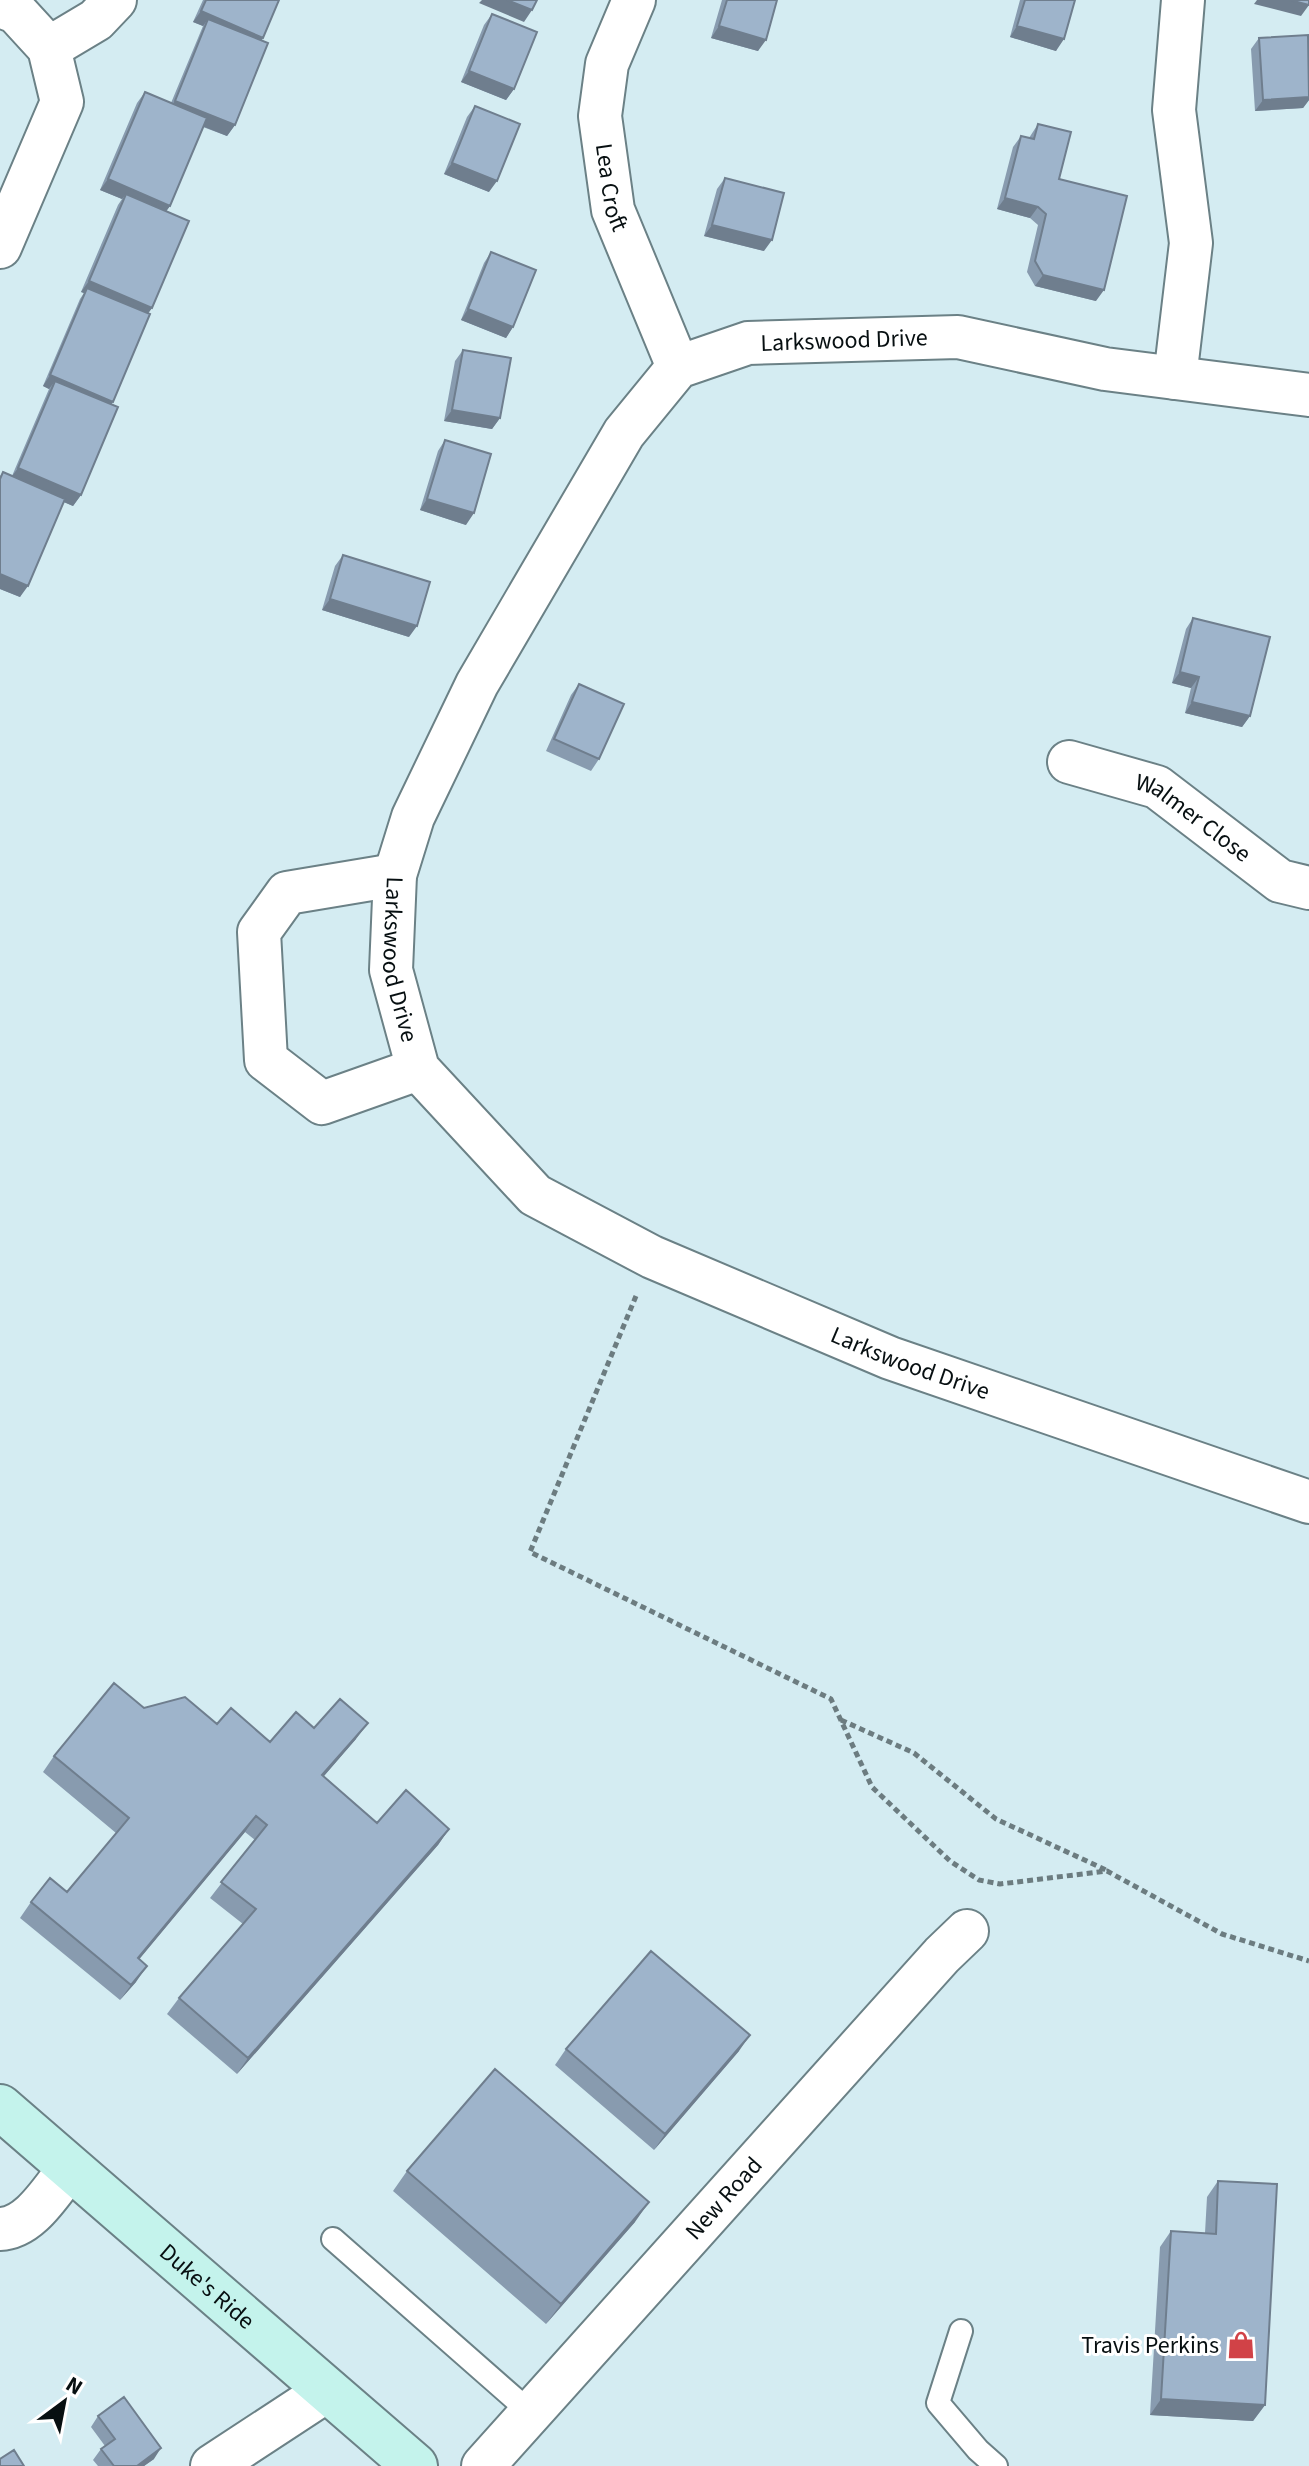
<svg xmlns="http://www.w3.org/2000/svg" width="1309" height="2466" font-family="'Source Sans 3',sans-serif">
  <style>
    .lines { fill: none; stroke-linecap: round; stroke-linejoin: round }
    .lane-casing { stroke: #6b8186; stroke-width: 26 }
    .street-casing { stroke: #6b8186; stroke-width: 46 }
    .secondary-casing { stroke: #6b8186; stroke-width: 48 }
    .path { stroke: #6c7c80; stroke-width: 5; stroke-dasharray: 6 4; stroke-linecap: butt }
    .lane { stroke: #fff; stroke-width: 22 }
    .street { stroke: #fff; stroke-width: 42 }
    .secondary { stroke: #c4f3ec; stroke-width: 44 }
    .wall { fill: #889baf }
    .shaded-wall { fill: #6f7e8e }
    .building { fill: #9eb4cb; stroke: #6f7e8e; stroke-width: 2 }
    .labels { text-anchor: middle; stroke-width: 6; stroke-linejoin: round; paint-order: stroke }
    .street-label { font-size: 24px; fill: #070f11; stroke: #fff }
    .poi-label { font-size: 24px; fill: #070f11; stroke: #fff; text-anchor: end }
  </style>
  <rect width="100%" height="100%" fill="#d4ecf2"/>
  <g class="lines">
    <defs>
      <path id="lane" d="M333,2239L531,2413
        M961,2331L938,2403L978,2450L996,2466"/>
      <g id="street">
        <path id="s1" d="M634,0L607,64L600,116L613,210L678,367"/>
        <path d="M0,6L16,12L49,48L62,102L0,247"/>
        <path d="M49,48L96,20L115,0"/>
        <path d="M1175,378L1191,243L1174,110L1183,0"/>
        <path id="s2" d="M1309,395L1105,369L958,337L748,343L678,367L624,433L477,684L413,817L395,875L391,970L418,1069L535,1195L652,1257L890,1358L1309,1502"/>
        <path id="s3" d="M1069,762L1157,787L1280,881L1309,888"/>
        <path d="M395,875L287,893L259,932L266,1060L322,1103L418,1069"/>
        <path d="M0,2229C31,2228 52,2189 70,2168"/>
        <path d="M212,2466L328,2390"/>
        <path id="s4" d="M483,2466L942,1955L967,1931"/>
      </g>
      <g id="secondary">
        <path id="s5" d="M0,2107L415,2466"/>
      </g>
    </defs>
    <!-- lane casing -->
    <use href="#lane" class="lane-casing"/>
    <!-- street casing -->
    <use href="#street" class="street-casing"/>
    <!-- secondary casing -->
    <use href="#secondary" class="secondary-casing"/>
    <!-- path -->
    <path class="path" d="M636,1296L530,1552L831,1699L872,1787L950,1861L979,1880L1000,1884L1107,1871L1222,1934L1309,1961
      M841,1720L914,1753L996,1819L1106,1870"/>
    <!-- lane -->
    <use href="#lane" class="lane"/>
    <!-- street -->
    <use href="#street" class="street"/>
    <!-- secondary -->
    <use href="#secondary" class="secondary"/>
  </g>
  <!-- wall -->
  <path class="wall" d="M203,0H279L262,40L235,125L227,136L203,127L170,206L166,211L152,308L148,313L111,404L81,495L73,506L64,502L20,597L0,589V476L3,472L12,476L49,389L43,386L80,299L84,293L81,292L118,205L122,199L100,190L137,103L145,92L171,103L203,26L193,22Z
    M722,0H777L758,51L711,38Z
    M1020,0H1075L1056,51L1010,37Z
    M492,14L514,89L506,100L461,82L484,25Z
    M1259,38L1309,60V100L1303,108L1255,111L1251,49Z
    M475,106L489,192L444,174L467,117Z
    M1038,124L1059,179L1096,301L1035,286L1027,272L1038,225L1030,218L997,209L1013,147L1021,136L1029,138Z
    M725,178L764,251L704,236L717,189Z
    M491,252L513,327L506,338L461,320L484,263Z
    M463,350L500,418L492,429L444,421L455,361Z
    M445,440L466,525L420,510L438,451Z
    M343,555L409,637L322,610L335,566Z
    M1193,618L1250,716L1242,727L1185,713L1191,688L1172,683L1186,629Z
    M579,684L599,759L591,771L546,751L571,695Z
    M144,1708L217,1724L270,1742L314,1728L356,1739L323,1777L377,1823L449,1829L438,1845L237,2074L167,2014L179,1998L243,1924L210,1898L255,1840L245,1832L139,1959L136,1982L120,2000L20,1918L31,1902L67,1892L116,1833L43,1772L54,1756Z
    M566,2049L739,2051L654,2150L555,2065Z
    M407,2171L635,2222L546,2324L393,2191Z
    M1218,2181L1265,2405L1253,2421L1150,2415L1160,2247L1171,2231L1205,2233L1207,2197Z
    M98,2416L154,2459L144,2466H98L93,2460L101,2449L105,2446L91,2427Z"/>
  <!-- shaded-wall -->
  <path class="shaded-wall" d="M482,0H507L532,10L524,22L479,3Z
    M1257,0H1290L1309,5L1301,16L1254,4Z
    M201,11L263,38L255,49L208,19L203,26L193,22Z
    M719,26L766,40L758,51L711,38Z
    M1017,26L1064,39L1056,51L1010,37Z
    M469,71L514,89L506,100L461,82Z
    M1309,97V100L1303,108L1255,111L1263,100Z
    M175,101L235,125L227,136L167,112Z
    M452,163L497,181L489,192L444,174Z
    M108,179L170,206L162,217L126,194L122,199L100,190Z
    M1005,198L1038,207L1030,218L997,209Z
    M712,225L772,240L764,251L704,236Z
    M1043,275L1104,290L1096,301L1035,286Z
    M89,281L152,308L144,319L87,288L84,293L81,292Z
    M468,309L513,327L506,338L461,320Z
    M50,375L113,402L105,413L55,381L49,389L43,386Z
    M452,410L500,418L492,429L444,421Z
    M18,468L81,495L73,506L10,479Z
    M427,499L474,513L466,525L420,510Z
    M0,574L28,586L20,597L0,589Z
    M330,599L417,626L409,637L322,610Z
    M1180,672L1199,677L1191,688L1172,683Z
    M1192,702L1250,716L1242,727L1185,713Z
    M368,1723L356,1739L311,1791L322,1775Z
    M256,1816L245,1832L127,1974L138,1958Z
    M449,1829L438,1845L237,2074L248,2058Z
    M147,1966L136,1982L120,2000L131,1985Z
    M750,2035L739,2051L654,2150L665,2134Z
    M649,2202L635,2222L546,2324L561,2304Z
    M1161,2399L1265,2405L1253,2421L1150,2415Z
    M161,2448L154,2459L144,2466H137Z"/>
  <!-- building -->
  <path class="building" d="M206,0H279L263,38L201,11Z
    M507,0H537L532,10Z
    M727,0H777L766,40L719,26Z
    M1025,0H1075L1064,39L1017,26Z
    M1290,0H1309V5Z
    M492,14L537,32L514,89L469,71Z
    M208,19L268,43L235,125L175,101Z
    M1308,35L1309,97L1263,100L1259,38Z
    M145,92L207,118L170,206L108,179Z
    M475,106L520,124L497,181L452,163Z
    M1038,124L1071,132L1059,179L1127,196L1104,290L1043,275L1035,261L1046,214L1038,207L1005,198L1021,136L1034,139Z
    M725,178L784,193L772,240L712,225Z
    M126,194L189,221L152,308L89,281Z
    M491,252L536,270L513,327L468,309Z
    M87,288L150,314L113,402L50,375Z
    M463,350L511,358L500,418L452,410Z
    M55,381L118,407L81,495L18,468Z
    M445,440L491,454L474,513L427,499Z
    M3,472L65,499L28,586L0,574V479Z
    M343,555L430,582L417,626L330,599Z
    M1193,618L1270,637L1250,716L1192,702L1199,677L1180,672Z
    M579,684L624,704L599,759L554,739Z
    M114,1683L144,1708L185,1697L217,1724L231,1708L270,1742L296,1712L314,1728L340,1699L368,1723L322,1775L377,1823L406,1790L449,1829L248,2058L179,1998L256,1909L221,1882L267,1825L256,1816L138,1958L147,1966L131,1985L31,1902L50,1878L67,1892L129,1818L54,1756Z
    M651,1951L750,2035L665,2134L566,2049Z
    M495,2069L649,2202L561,2304L407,2171Z
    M1218,2181L1277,2184L1265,2405L1161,2399L1171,2231L1216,2234Z
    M124,2397L161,2448L137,2466H114L101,2449L115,2439L98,2416Z
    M14,2450L24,2466H0V2459Z"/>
  <!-- icons -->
  <defs>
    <symbol id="shop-bare" viewBox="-9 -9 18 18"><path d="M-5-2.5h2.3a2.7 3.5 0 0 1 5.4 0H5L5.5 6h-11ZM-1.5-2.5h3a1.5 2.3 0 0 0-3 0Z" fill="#d14247" stroke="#fff" stroke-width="2.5" paint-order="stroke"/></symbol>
  </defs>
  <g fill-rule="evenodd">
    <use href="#shop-bare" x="1221" y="2325" width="40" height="40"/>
  </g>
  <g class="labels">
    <!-- street labels -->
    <g class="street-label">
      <text dy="8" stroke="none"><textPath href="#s1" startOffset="194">Lea Croft</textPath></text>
      <text transform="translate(844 340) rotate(-2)" y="8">Larkswood Drive</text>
      <text dy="8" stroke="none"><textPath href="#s3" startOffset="138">Walmer Close</textPath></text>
      <text dy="8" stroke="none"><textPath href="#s2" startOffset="1310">Larkswood Drive</textPath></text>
      <text dy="8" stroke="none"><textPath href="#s2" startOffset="2006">Larkswood Drive</textPath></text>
      <text dy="8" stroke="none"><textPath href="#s4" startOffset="360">New Road</textPath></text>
      <text dy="8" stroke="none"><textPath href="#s5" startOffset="274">Duke's Ride</textPath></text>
    </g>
    <!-- poi labels -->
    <g class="poi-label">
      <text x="1219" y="2353">Travis Perkins</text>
    </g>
  </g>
  <!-- north arrow -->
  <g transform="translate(64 2402) rotate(32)" stroke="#ffffff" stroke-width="6" paint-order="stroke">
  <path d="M0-6L14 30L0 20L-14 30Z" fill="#070f11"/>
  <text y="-12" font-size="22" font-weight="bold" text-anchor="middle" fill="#070f11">N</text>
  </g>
</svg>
